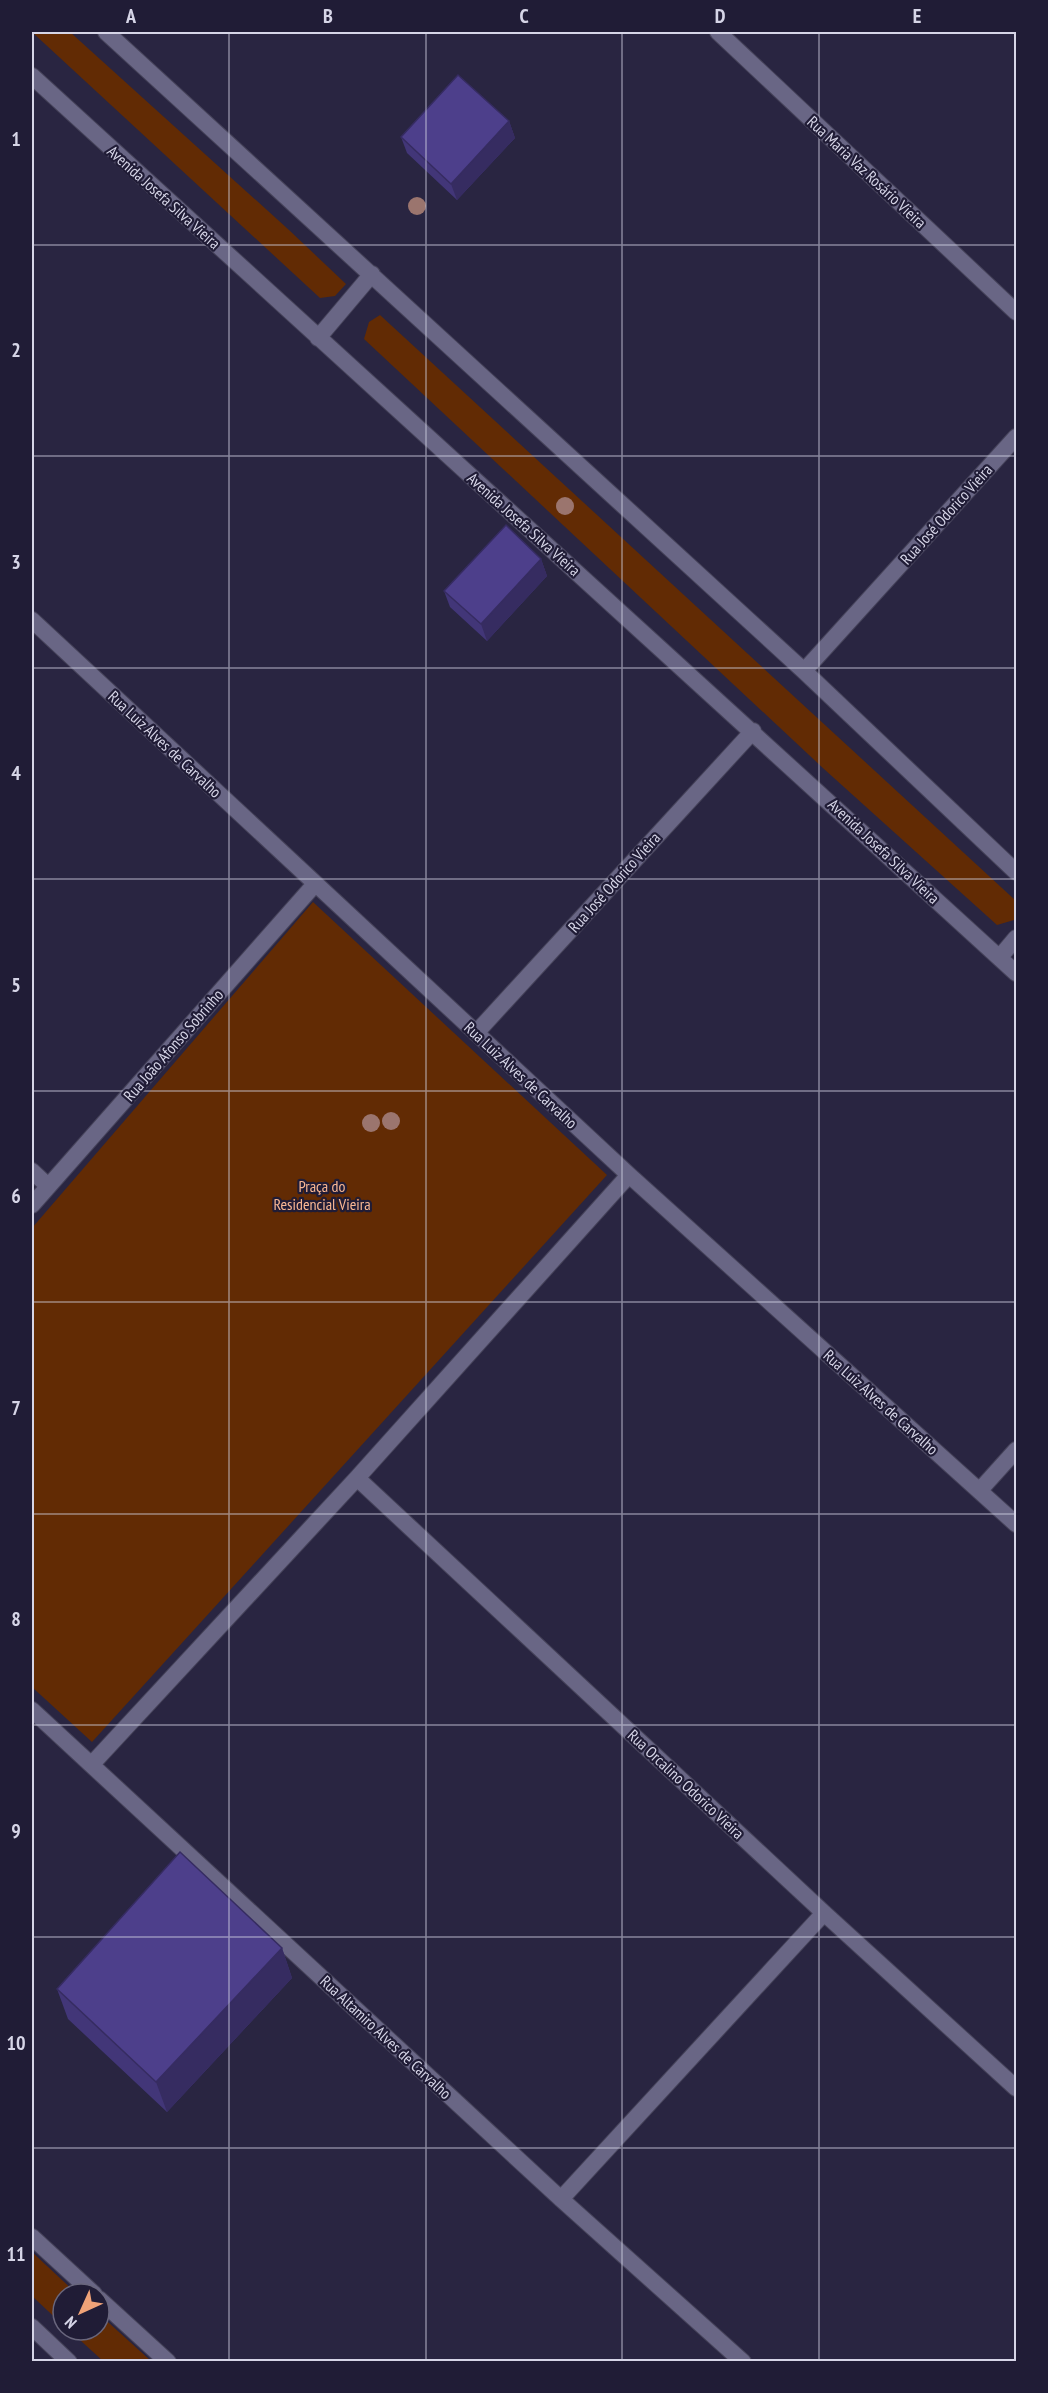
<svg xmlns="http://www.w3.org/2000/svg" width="1048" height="2393" font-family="'PT Sans Narrow',sans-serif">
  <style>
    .green { fill: #622b04 }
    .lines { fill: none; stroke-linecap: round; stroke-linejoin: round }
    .minor-casing { stroke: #454259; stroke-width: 18 }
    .minor { stroke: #696685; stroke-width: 16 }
    .tree { fill: #9b756e }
    .wall { fill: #423678 }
    .shaded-wall { fill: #362c61 }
    .building { fill: #4d3f8b; stroke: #362c61; stroke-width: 1.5 }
    .grid { fill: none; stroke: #d6d5e7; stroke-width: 1.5; stroke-opacity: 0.55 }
    .labels { text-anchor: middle; stroke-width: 4.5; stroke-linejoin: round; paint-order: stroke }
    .street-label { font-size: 16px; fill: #d6d5e7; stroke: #201c36 }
    .park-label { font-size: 16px; fill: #f9b793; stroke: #201c36 }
    .neatline { fill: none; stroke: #d6d5e7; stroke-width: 2 }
    .grid-label { font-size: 20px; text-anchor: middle; font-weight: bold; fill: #d6d5e7 }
  </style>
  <rect width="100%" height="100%" fill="#292541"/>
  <!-- green -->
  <path class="green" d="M32,32H70L289,230L346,284L335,296L320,298Z
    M380,315L1015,900L1014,920L997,925L824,769L364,339L369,322Z
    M313,902L607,1175L92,1742L32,1687V1228Z
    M32,2252L77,2294H63V2325L32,2296Z
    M99,2314L151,2361H103L69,2330H99Z"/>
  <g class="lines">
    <defs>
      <path id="minor" d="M106,32L804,671L1016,872
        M718,32L1016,312
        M32,76L1016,973
        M318,338L372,274
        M32,620L629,1175L1016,1524
        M804,671L1016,437
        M1000,957L1016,938
        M476,1033L753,731
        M32,1171L48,1186
        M32,1205L315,884
        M357,1478L824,1913L1016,2088
        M980,1490L1016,1450
        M32,1710L561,2199L743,2362
        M92,1764L357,1478L629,1175
        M561,2199L824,1913
        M32,2237L94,2294
        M99,2299L168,2362
        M32,2327L69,2362"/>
    </defs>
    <!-- minor casing -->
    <use href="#minor" class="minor-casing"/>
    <!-- minor -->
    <use href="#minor" class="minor"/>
  </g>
  <!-- trees -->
  <g class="tree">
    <circle cx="417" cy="206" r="9"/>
    <circle cx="565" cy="506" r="9"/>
    <circle cx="391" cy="1121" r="9"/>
    <circle cx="371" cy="1123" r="9"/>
  </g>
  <!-- wall -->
  <path class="wall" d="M509,121L515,138L457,200L407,153L401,137Z
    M541,559L547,576L487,641L450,607L444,591Z
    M282,1948L292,1978L167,2112L68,2019L57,1989Z"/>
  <!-- shaded-wall -->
  <path class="shaded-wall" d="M509,121L515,138L457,200L451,184Z
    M541,559L547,576L487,641L481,624Z
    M282,1948L292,1978L167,2112L156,2082Z"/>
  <!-- building -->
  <path class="building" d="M458,75L509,121L451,184L401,137Z
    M506,525L541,559L481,624L444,591Z
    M180,1852L282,1948L156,2082L57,1989Z"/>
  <!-- grid -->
  <path class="grid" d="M229,32V2362M426,32V2362M622,32V2362M819,32V2362M32,245H1016M32,456H1016M32,668H1016M32,879H1016M32,1091H1016M32,1302H1016M32,1514H1016M32,1725H1016M32,1937H1016M32,2148H1016"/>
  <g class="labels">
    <!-- street labels -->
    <g class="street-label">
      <text transform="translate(867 172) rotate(43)" y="6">Rua Maria Vaz Rosário Vieira</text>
      <text transform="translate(164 197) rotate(42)" y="6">Avenida Josefa Silva Vieira</text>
      <text transform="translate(946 514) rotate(-48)" y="6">Rua José Odorico Vieira</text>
      <text transform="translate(524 524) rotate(42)" y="6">Avenida Josefa Silva Vieira</text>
      <text transform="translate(165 744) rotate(43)" y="6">Rua Luiz Alves de Carvalho</text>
      <text transform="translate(884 851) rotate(43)" y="6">Avenida Josefa Silva Vieira</text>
      <text transform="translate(614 882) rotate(-48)" y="6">Rua José Odorico Vieira</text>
      <text transform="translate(173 1045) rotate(-49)" y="6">Rua João Afonso Sobrinho</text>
      <text transform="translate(521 1075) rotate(43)" y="6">Rua Luiz Alves de Carvalho</text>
      <text transform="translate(881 1402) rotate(42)" y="6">Rua Luiz Alves de Carvalho</text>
      <text transform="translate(686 1784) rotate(43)" y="6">Rua Orcalino Odorico Vieira</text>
      <text transform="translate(386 2037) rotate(43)" y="6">Rua Altamiro Alves de Carvalho</text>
    </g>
    <!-- park labels -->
    <g class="park-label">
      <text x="322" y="1192">Praça do<tspan x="322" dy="18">Residencial Vieira</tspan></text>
    </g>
  </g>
  <!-- border -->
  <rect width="1048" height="2393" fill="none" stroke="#201c36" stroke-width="66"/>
  <!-- north arrow -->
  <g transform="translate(81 2312) rotate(225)"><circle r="28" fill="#201c36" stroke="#69667d" stroke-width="1.5"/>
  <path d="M0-4.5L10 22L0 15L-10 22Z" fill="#f0a378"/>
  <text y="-9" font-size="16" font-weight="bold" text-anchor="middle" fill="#d6d5e7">N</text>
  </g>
  <rect x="33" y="33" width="982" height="2327" class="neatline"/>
  <g class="grid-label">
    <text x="131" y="23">A</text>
    <text x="328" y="23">B</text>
    <text x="524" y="23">C</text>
    <text x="720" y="23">D</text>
    <text x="917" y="23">E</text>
    <text x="16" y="146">1</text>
    <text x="16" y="357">2</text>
    <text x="16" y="569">3</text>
    <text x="16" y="780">4</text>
    <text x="16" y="992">5</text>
    <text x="16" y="1203">6</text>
    <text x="16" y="1415">7</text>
    <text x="16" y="1626">8</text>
    <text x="16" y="1838">9</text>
    <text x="16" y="2050">10</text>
    <text x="16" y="2261">11</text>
  </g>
</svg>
